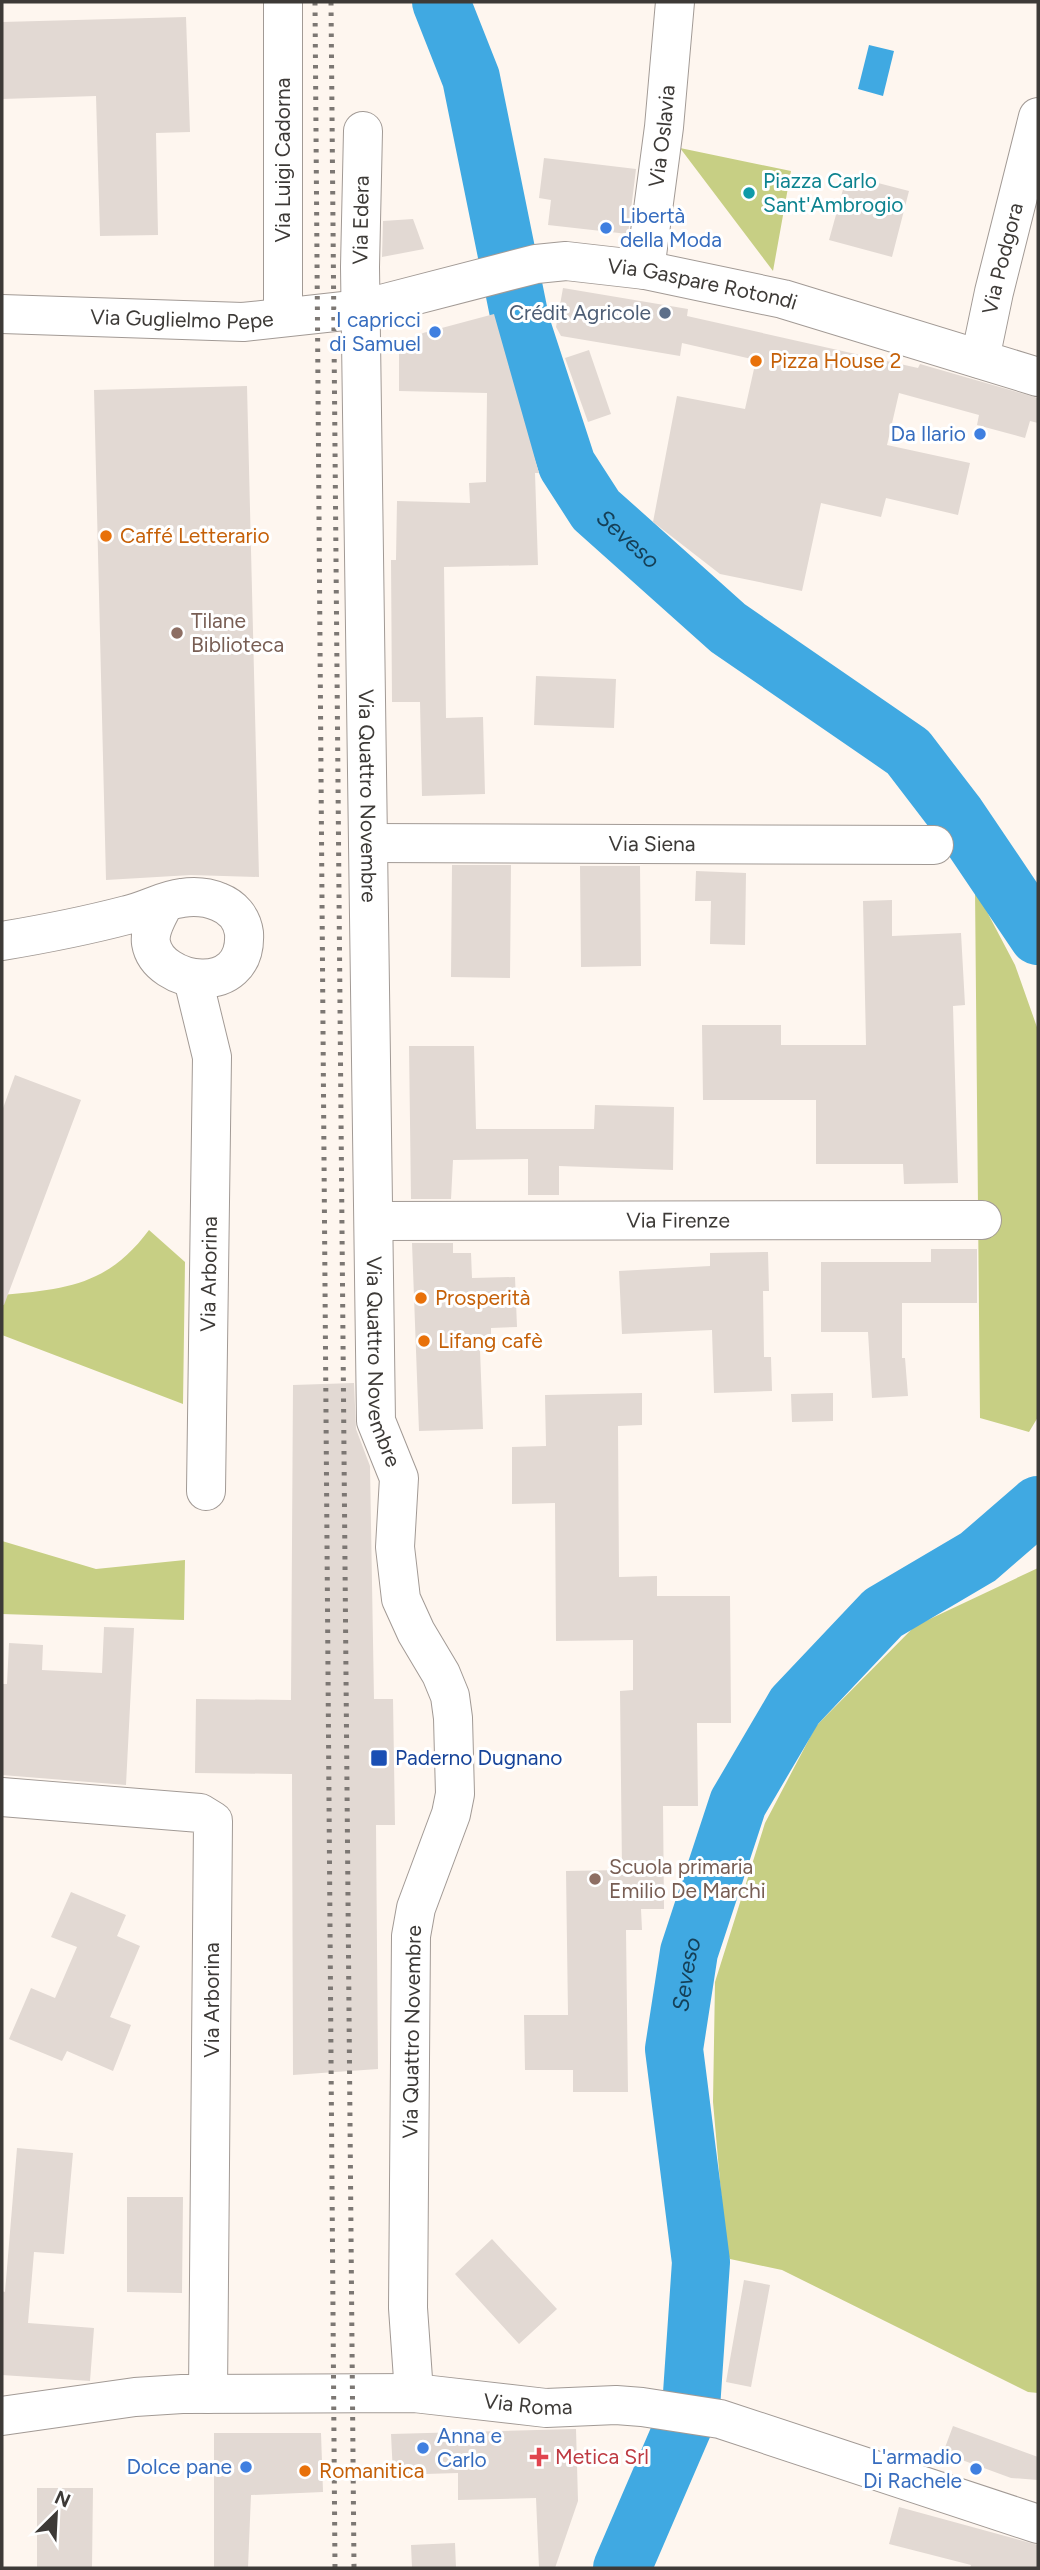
<svg xmlns="http://www.w3.org/2000/svg" width="1040" height="2570" font-family="Figtree,sans-serif">
  <style>
    .green { fill: #c7cf84 }
    .water { fill: #40a9e2 }
    .lines { fill: none; stroke-linecap: round; stroke-linejoin: round }
    .river { stroke: #40a9e2; stroke-width: 58 }
    .building { fill: #e2d9d3 }
    .minor-casing { stroke: #a29a95; stroke-width: 40 }
    .minor { stroke: #fff; stroke-width: 38 }
    .rail { stroke: #7c7773; stroke-width: 5; stroke-dasharray: 3.5 7; stroke-linecap: butt }
    .culture-dot { fill: #0f9aa8; stroke: #fff; stroke-width: 2.5 }
    .shop-dot { fill: #3f7fe0; stroke: #fff; stroke-width: 2.5 }
    .service-dot { fill: #5c6f8a; stroke: #fff; stroke-width: 2.5 }
    .food-dot { fill: #e8710a; stroke: #fff; stroke-width: 2.5 }
    .education-dot { fill: #8d6e63; stroke: #fff; stroke-width: 2.5 }
    .transit-dot { fill: #1a4fb4; stroke: #fff; stroke-width: 2.5 }
    .health-dot { fill: #e0444e; stroke: #fff; stroke-width: 2.5 }
    .labels { text-anchor: middle; stroke-width: 6; stroke-linejoin: round; paint-order: stroke }
    .street-label { font-size: 21px; fill: #3d3a37; stroke: #fff }
    .culture-label { font-size: 21px; fill: #0d838f; stroke: #fff; text-anchor: start }
    .shop-label { font-size: 21px; fill: #366cbe; stroke: #fff; text-anchor: end }
    .service-label { font-size: 21px; fill: #4e5e75; stroke: #fff; text-anchor: end }
    .food-label { font-size: 21px; fill: #c56008; stroke: #fff; text-anchor: start }
    .education-label { font-size: 21px; fill: #785e54; stroke: #fff; text-anchor: start }
    .transit-label { font-size: 21px; fill: #164399; stroke: #fff; text-anchor: start }
    .health-label { font-size: 21px; fill: #be3a42; stroke: #fff; text-anchor: start }
    .water-label { font-size: 23px; font-style: italic; fill: #154058; stroke: #fff }
  </style>
  <rect width="100%" height="100%" fill="#fef6ef"/>
  <!-- green -->
  <path class="green" d="M680,148L791,171L773,271Z
    M975,889L1015,965L1038,1030V1417L1029,1432L980,1418Z
    M149,1230L185,1262L183,1404L2,1335V1295C67,1289 108,1285 149,1230Z
    M2,1541L96,1569L185,1560L184,1620L2,1614Z
    M1038,1568V2393L1028,2392L782,2270L730,2259L726,2250L713,2102L715,1982L765,1823L816,1726L915,1626Z"/>
  <!-- water -->
  <path class="water" d="M869,45L894,51L883,96L858,89Z"/>
  <g class="lines">
    <!-- river -->
    <g class="river">
      <path id="s1" d="M441,2L471,78L521,324L567,465L596,510L728,628L908,752L957,816L1038,936"/>
      <path id="s2" d="M622,2568L691,2408L701,2262L674,2049L689,1952L738,1803L795,1706L883,1613L978,1557L1038,1505"/>
    </g>
  </g>
  <!-- building -->
  <path class="building" d="M186,17L190,132L156,133L158,235L100,236L96,96L2,99V22Z
    M544,158L636,169L628,234L548,225L551,200L539,198Z
    M847,175L909,191L892,257L829,240Z
    M413,219L424,249L382,257L383,221Z
    M563,288L688,309L687,316L918,368L920,364L1038,398V423L1030,421L1025,438L977,425L979,415L899,393L887,445L970,463L958,515L886,498L881,517L821,503L802,591L720,574L653,522L677,396L745,409L756,360L682,343L680,356L561,336L556,327Z
    M494,314L539,473H535L538,565L444,567L446,718L483,717L485,794L422,796L420,702H392L391,560H396L397,501L470,503L469,483L486,482L487,393L399,391V349L423,333Z
    M589,350L611,414L588,422L565,358Z
    M247,386L259,877L191,875L106,880L94,390Z
    M536,676L616,679L614,728L534,725Z
    M452,865H511L510,978L451,977Z
    M580,866H640L641,966L581,967Z
    M696,871L746,873L745,945L710,944L711,901H695Z
    M892,900V936L961,933L965,1005L953,1006L958,1183L904,1184L903,1164H816V1100H703L702,1025H781V1045H866L863,901Z
    M409,1046H474L476,1129H594L595,1105L674,1107L673,1170L559,1166V1195H528V1159L453,1160L451,1199H411Z
    M15,1075L81,1100L4,1305H2V1111Z
    M412,1243H453V1253H471L472,1278L515,1277L517,1327L491,1328V1349L480,1350L483,1429L419,1431Z
    M931,1249H977V1303H902V1358H905L908,1396L872,1398L868,1332H821V1262H931Z
    M768,1252L769,1291H763L764,1357H771L772,1391L714,1393L712,1330L622,1334L619,1271L710,1266V1253Z
    M354,1383L356,1429L370,1466L374,1699H393L395,1825H376L378,2069L293,2075L292,1774L195,1773L196,1699L291,1700L293,1385Z
    M642,1393V1425L618,1426L619,1577L657,1576V1596H730L731,1723H697L698,1806H663L664,1909H641L642,1930H626L628,2092H573V2070H525L524,2015H568L566,1871L622,1870L620,1691L633,1690V1640L556,1641L555,1503L512,1504V1447L546,1446L545,1395Z
    M833,1393V1421L792,1422L791,1394Z
    M104,1627L134,1628L126,1785L2,1775V1684H7L9,1643L43,1645L42,1670L102,1673Z
    M71,1892L126,1915L117,1936L140,1946L110,2017L131,2025L113,2071L67,2051L62,2061L9,2039L31,1988L55,1998L77,1947L51,1937Z
    M17,2148L73,2153L64,2254L34,2252L28,2323L94,2328L90,2381L2,2375V2291L5,2292Z
    M127,2197H183L182,2293L127,2292Z
    M492,2239L557,2309L519,2344L455,2274Z
    M744,2280L770,2285L751,2387L726,2382Z
    M953,2426L1038,2457V2480L1011,2478L943,2453Z
    M576,2429L578,2501L555,2568H539L536,2498L458,2500V2473L393,2475L391,2434Z
    M214,2433H321L323,2492L251,2495L248,2568H214Z
    M37,2488H93L92,2568H37Z
    M899,2507L1038,2545V2568H970L971,2565L889,2544Z
    M455,2543L456,2568H412L411,2545Z"/>
  <g class="lines">
    <defs>
      <g id="minor">
        <path d="M283,2V317"/>
        <path id="s3" d="M363,131L360,267L376,1421L399,1478L395,1547L401,1599L416,1632L441,1674L450,1696L453,1718L455,1794L451,1814L416,1908L411,1936L408,2308L414,2393"/>
        <path id="s4" d="M645,270L664,127L675,2"/>
        <path id="s5" d="M2,314L243,322L362,309L536,264L566,261L645,270L783,299L1038,377"/>
        <path id="s6" d="M980,359L994,292L1038,117"/>
        <path id="s7" d="M368,843L934,845"/>
        <path d="M2,941C44,934 85,926 127,915C145,911 164,900 182,898C195,896 207,897 219,902C232,907 242,918 244,933C248,999 158,985 151,943C149,930 158,915 164,904"/>
        <path d="M193,979L212,1057L206,1491"/>
        <path id="s8" d="M374,1221L982,1220"/>
        <path d="M2,1797L200,1813L213,1821L208,2394"/>
        <path id="s9" d="M2,2416L135,2397L182,2394L414,2393L546,2408L616,2405L642,2407L720,2419L1038,2524"/>
      </g>
    </defs>
    <!-- minor casing -->
    <use href="#minor" class="minor-casing"/>
    <!-- minor -->
    <use href="#minor" class="minor"/>
    <!-- rail -->
    <path class="rail" d="M315,2L335,2568
      M331,2L354,2568"/>
  </g>
  <!-- markers -->
  <circle class="culture-dot" cx="749" cy="193" r="7"/>
  <g class="shop-dot">
    <circle cx="606" cy="228" r="7"/>
    <circle cx="435" cy="332" r="7"/>
    <circle cx="980" cy="434" r="7"/>
    <circle cx="423" cy="2448" r="7"/>
    <circle cx="246" cy="2467" r="7"/>
    <circle cx="976" cy="2469" r="7"/>
  </g>
  <circle class="service-dot" cx="665" cy="313" r="7"/>
  <g class="food-dot">
    <circle cx="756" cy="361" r="7"/>
    <circle cx="106" cy="536" r="7"/>
    <circle cx="421" cy="1298" r="7"/>
    <circle cx="424" cy="1341" r="7"/>
    <circle cx="305" cy="2471" r="7"/>
  </g>
  <g class="education-dot">
    <circle cx="177" cy="633" r="7"/>
    <circle cx="595" cy="1879" r="7"/>
  </g>
  <rect class="transit-dot" x="370" y="1749" width="18" height="18" rx="3.5"/>
  <path class="health-dot" d="M535.5 2446.5h7v7h7v7h-7v7h-7v-7h-7v-7h7z"/>
  <g class="labels">
    <!-- street labels -->
    <g class="street-label">
      <text dy="7" stroke="none"><textPath href="#s4" startOffset="135">Via Oslavia</textPath></text>
      <text transform="translate(283 160) rotate(-90)" y="7">Via Luigi Cadorna</text>
      <text transform="translate(361 220) rotate(-89)" y="7">Via Edera</text>
      <text dy="7" stroke="none"><textPath href="#s6" startOffset="103">Via Podgora</textPath></text>
      <text dy="7" stroke="none"><textPath href="#s5" startOffset="709">Via Gaspare Rotondi</textPath></text>
      <text dy="7" stroke="none"><textPath href="#s5" startOffset="180">Via Guglielmo Pepe</textPath></text>
      <text dy="7" stroke="none"><textPath href="#s3" startOffset="665">Via Quattro Novembre</textPath></text>
      <text dy="7" stroke="none"><textPath href="#s7" startOffset="284">Via Siena</textPath></text>
      <text dy="7" stroke="none"><textPath href="#s8" startOffset="304">Via Firenze</textPath></text>
      <text transform="translate(209 1274) rotate(-89)" y="7">Via Arborina</text>
      <text dy="7" stroke="none"><textPath href="#s3" startOffset="1232">Via Quattro Novembre</textPath></text>
      <text transform="translate(212 2000) rotate(-90)" y="7">Via Arborina</text>
      <text transform="translate(412 2032) rotate(-89)" y="7">Via Quattro Novembre</text>
      <text dy="7" stroke="none"><textPath href="#s9" startOffset="528">Via Roma</textPath></text>
    </g>
    <!-- culture labels -->
    <g class="culture-label">
      <text x="763" y="188">Piazza Carlo<tspan x="763" dy="24">Sant'Ambrogio</tspan></text>
    </g>
    <!-- shop labels -->
    <g class="shop-label">
      <text x="620" y="223" text-anchor="start">Libertà<tspan x="620" dy="24">della Moda</tspan></text>
      <text x="421" y="327">I capricci<tspan x="421" dy="24">di Samuel</tspan></text>
      <text x="966" y="441">Da Ilario</text>
      <text x="437" y="2443" text-anchor="start">Anna e<tspan x="437" dy="24">Carlo</tspan></text>
      <text x="962" y="2464">L'armadio<tspan x="962" dy="24">Di Rachele</tspan></text>
      <text x="232" y="2474">Dolce pane</text>
    </g>
    <!-- service labels -->
    <g class="service-label">
      <text x="651" y="320">Crédit Agricole</text>
    </g>
    <!-- food labels -->
    <g class="food-label">
      <text x="770" y="368">Pizza House 2</text>
      <text x="120" y="543">Caffé Letterario</text>
      <text x="435" y="1305">Prosperità</text>
      <text x="438" y="1348">Lifang cafè</text>
      <text x="319" y="2478">Romanitica</text>
    </g>
    <!-- education labels -->
    <g class="education-label">
      <text x="191" y="628">Tilane<tspan x="191" dy="24">Biblioteca</tspan></text>
      <text x="609" y="1874">Scuola primaria<tspan x="609" dy="24">Emilio De Marchi</tspan></text>
    </g>
    <!-- transit labels -->
    <g class="transit-label">
      <text x="395" y="1765">Paderno Dugnano</text>
    </g>
    <!-- health labels -->
    <g class="health-label">
      <text x="555" y="2464">Metica Srl</text>
    </g>
    <!-- water labels -->
    <g class="water-label">
      <text dy="8" stroke="none"><textPath href="#s1" startOffset="578">Seveso</textPath></text>
      <text dy="8" stroke="none"><textPath href="#s2" startOffset="611">Seveso</textPath></text>
    </g>
  </g>
  <!-- border -->
  <rect width="1040" height="2570" fill="none" stroke="#3d3a37" stroke-width="7"/>
  <!-- north arrow -->
  <g transform="translate(56 2514) rotate(24)" stroke="#ffffff" stroke-width="5" paint-order="stroke">
  <path d="M0-5L12 26L0 18L-12 26Z" fill="#3d3a37"/>
  <text y="-10" font-size="19" font-weight="bold" text-anchor="middle" fill="#3d3a37">N</text>
  </g>
</svg>
